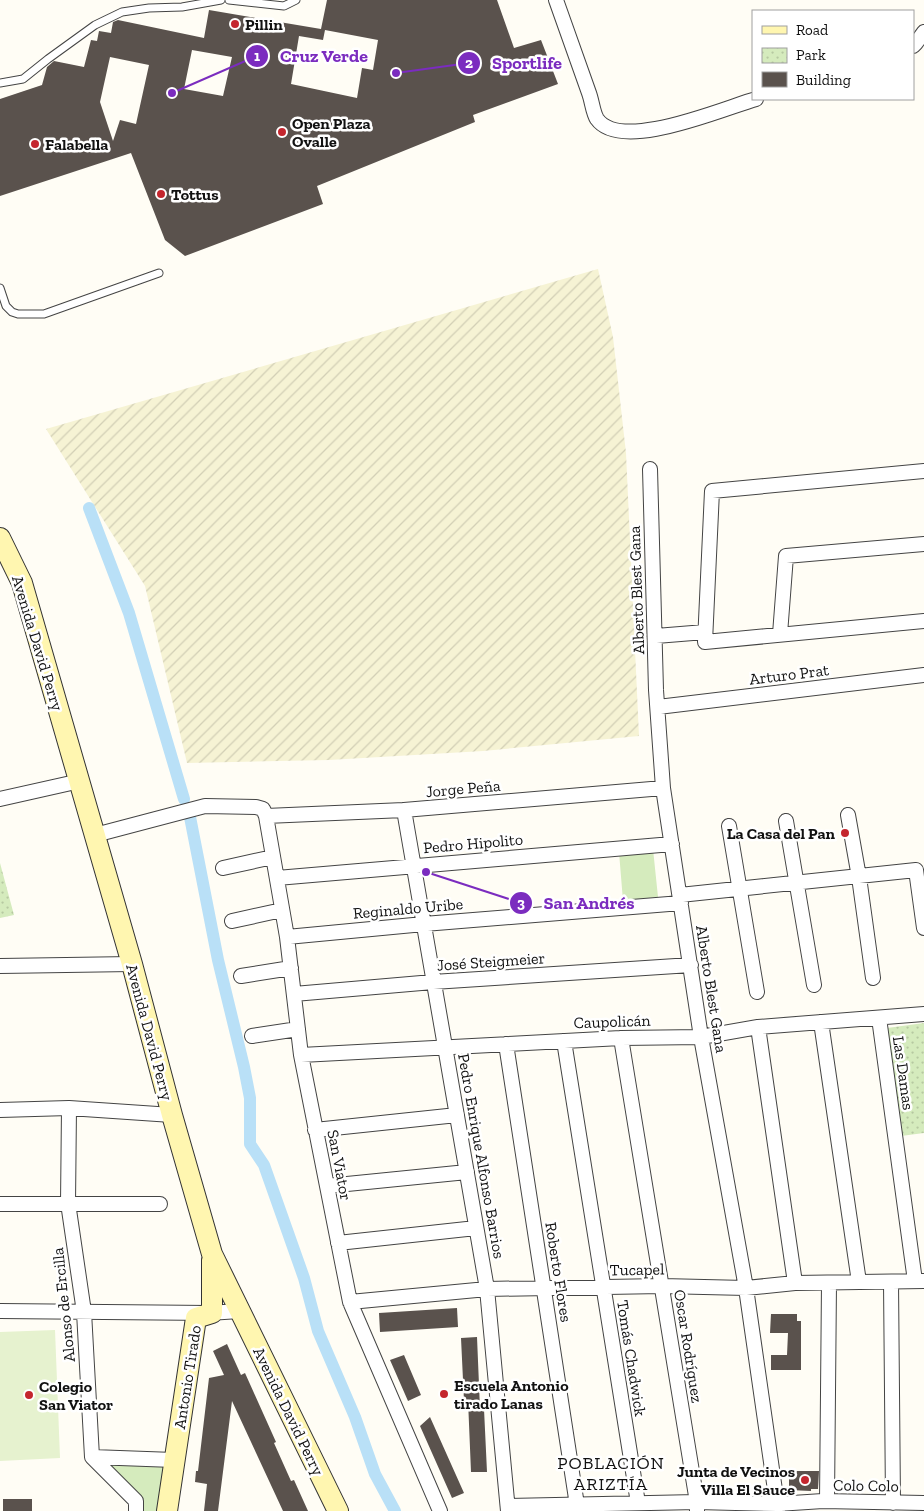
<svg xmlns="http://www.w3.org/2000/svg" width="924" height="1511" font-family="'Zilla Slab',serif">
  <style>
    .farmland { fill: url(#farmland-furrows) }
    .grass { fill: #d5ebbd }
    .park { fill: url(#park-dots) }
    .pitch { fill: #e6f2cf }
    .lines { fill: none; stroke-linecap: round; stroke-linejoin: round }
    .canal { stroke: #b9e0f7; stroke-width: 12 }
    .building { fill: #5a524d; fill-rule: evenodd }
    .service-casing { stroke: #444; stroke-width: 9 }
    .minor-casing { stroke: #444; stroke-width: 16 }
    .secondary-casing { stroke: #333; stroke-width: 22 }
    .service { stroke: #fff; stroke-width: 7 }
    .minor { stroke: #fff; stroke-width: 14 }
    .secondary { stroke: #fff6b0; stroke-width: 20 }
    .poi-dot { fill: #c4262e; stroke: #fff; stroke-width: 2 }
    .labels { text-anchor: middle; stroke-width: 5; stroke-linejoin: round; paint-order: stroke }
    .poi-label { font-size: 16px; font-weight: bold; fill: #111; stroke: #fff; text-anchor: start }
    .street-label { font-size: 16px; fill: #111; stroke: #fff }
    .neighbourhood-label { font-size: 18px; letter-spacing: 1px; fill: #111; stroke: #fff }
    .leader { fill: none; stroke: #7b2cbf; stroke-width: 2 }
    .callout-dot { fill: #7b2cbf; stroke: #fff; stroke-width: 2 }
    .mark-label { font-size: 15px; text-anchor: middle; font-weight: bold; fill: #fff }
    .callout-label { font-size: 18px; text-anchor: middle; font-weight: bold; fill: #7b2cbf; stroke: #fff; stroke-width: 5; stroke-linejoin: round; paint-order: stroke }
  </style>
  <defs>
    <pattern id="farmland-furrows" width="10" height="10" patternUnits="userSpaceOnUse" patternTransform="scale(1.25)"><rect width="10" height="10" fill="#f6f3d4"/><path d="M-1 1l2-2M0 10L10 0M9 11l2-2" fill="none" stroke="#d2cfb5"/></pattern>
    <pattern id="park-dots" width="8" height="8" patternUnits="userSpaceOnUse" patternTransform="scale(1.25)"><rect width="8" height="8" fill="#d5ebbd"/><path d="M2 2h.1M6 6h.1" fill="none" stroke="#b6c8a1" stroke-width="1.8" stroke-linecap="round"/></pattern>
  </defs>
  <rect width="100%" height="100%" fill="#fffdf5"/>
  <!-- farmland -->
  <path class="farmland" d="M598,269L613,337L626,453L639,736L483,751L329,760L187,763L145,586L46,429Z"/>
  <!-- grass -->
  <path class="grass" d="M653,849L658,897L623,901L619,852Z
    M103,1462L163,1464L160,1511H140Z"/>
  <!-- park -->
  <path class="park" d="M0,863L14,915L0,918Z
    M924,1023V1133L901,1136L887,1028Z"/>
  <!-- pitch -->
  <path class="pitch" d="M55,1330L60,1458L0,1461V1332Z"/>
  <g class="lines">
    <!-- canal -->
    <path class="canal" d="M89,508L129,613L184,799
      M190,817L218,960L244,1067L250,1098V1144L264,1165L304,1278L318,1331L355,1417L375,1474L395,1511"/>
  </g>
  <!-- building -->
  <path class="building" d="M327,0H497L514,48L541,40L558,84L473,115L475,122L317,186L323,204L185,256L165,240L131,153L0,196V99L42,85L47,67L54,61L84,67L91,40L97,41L99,31L111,33L113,22L118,20L204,38L209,10L321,29ZM325,30L378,40L373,70L362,68L357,98L291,84L299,36L323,40ZM192,50L232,57L223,96L184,89ZM110,57L149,65L136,124L120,120L113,141L100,102Z
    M457,1308L458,1327L380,1332L379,1313Z
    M771,1314H797V1321H801V1370H771V1355H787L788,1333H770Z
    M477,1337L480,1409H484L487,1472H471L468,1400L464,1401L461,1338Z
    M227,1344L241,1375L245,1373L276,1442L274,1443L291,1481L294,1480L308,1511H283L232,1401L218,1511H204L207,1484L195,1482L196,1471H198L209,1378L224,1375L213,1351Z
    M404,1355L421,1395L408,1401L390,1360Z
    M430,1417L464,1493L452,1498L420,1426Z
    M789,1471H819L818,1489H811V1491L789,1490Z
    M3,1499H32V1511H3Z"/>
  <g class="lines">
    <defs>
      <path id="service" d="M229,0L284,6L296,0
        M0,83L23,79L48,59L95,25L122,12L149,8L182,7L221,0
        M0,288L6,306L12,312L18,314H44L159,273"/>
      <path id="minor" d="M556,0C567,31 578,62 589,93C592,101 593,113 597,119C621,153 724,108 756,99
        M913,46L916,43L924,32
        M650,469L656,690L663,788L701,1037L746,1288L778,1511
        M924,471L712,491L705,642L924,621
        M780,634L786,556L924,544
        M656,636L705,632
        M658,707L924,675
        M0,799L80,781
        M404,810L487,1289L508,1511
        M848,815L859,877L873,978
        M266,816L404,810L663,788
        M786,821L814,985
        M729,826L757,992
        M95,835L205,806L256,807L263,809L266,816L287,937L301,1055L350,1302L440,1511
        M223,868L273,857
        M277,878L672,844
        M680,895L916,870L924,928
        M232,921L282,910
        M287,937L424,924L681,903
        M0,966L132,964
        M241,976L291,968
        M294,994L433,982L691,965
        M879,1018L915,1281
        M821,1022L859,1282
        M758,1027L795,1283
        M252,1036L298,1029
        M621,1038L697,1502V1511
        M564,1041L638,1503
        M506,1044L577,1505
        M301,1055L621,1038L701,1037L758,1027L924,1014
        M69,1108L68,1203L84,1312L92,1457L136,1501V1511
        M0,1110L69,1108L172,1115
        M315,1130L457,1115
        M327,1186L467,1172
        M0,1204H160
        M338,1243L476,1228
        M891,1282L893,1503
        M350,1302L487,1289L662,1286L746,1288L795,1283L924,1281
        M0,1311L209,1313L239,1311
        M92,1457L174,1460
        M827,1501L829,1283
        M508,1506L697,1502L777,1504L823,1501L924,1503"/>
      <path id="secondary" d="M0,538L22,583L132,964L172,1115L212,1254L338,1511
        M167,1511L196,1318L212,1313V1260"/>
    </defs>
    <!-- service casing -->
    <use href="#service" class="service-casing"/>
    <!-- minor casing -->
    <use href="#minor" class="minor-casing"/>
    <!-- secondary casing -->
    <use href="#secondary" class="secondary-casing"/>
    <!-- service -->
    <use href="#service" class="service"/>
    <!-- minor -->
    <use href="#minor" class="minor"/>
    <!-- secondary -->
    <use href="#secondary" class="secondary"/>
  </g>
  <!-- markers -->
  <g class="poi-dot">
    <circle cx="235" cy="24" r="5"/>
    <circle cx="282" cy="132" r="5"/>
    <circle cx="35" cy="144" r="5"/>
    <circle cx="161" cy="194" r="5"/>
    <circle cx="845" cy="833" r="5"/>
    <circle cx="444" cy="1394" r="5"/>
    <circle cx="29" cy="1395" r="5"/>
    <circle cx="805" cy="1480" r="5"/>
  </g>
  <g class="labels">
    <!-- poi labels -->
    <g class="poi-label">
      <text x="245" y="30">Pillin</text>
      <text x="292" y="129">Open Plaza<tspan x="292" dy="18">Ovalle</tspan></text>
      <text x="45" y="150">Falabella</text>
      <text x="171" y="200">Tottus</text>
      <text x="835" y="839" text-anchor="end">La Casa del Pan</text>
      <text x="454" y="1391">Escuela Antonio<tspan x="454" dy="18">tirado Lanas</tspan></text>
      <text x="39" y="1392">Colegio<tspan x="39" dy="18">San Viator</tspan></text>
      <text x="795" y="1477" text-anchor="end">Junta de Vecinos<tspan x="795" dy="18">Villa El Sauce</tspan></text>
    </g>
    <!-- street labels -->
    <g class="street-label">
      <text transform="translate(636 590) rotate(-92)" y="6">Alberto Blest Gana</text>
      <text transform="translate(38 643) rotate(73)" y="6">Avenida David Perry</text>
      <text transform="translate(789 674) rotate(-7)" y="6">Arturo Prat</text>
      <text transform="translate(463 788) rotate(-5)" y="6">Jorge Peña</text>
      <text transform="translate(473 843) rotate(-5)" y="6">Pedro Hipolito</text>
      <text transform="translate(408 908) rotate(-5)" y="6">Reginaldo Uribe</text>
      <text transform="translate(491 961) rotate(-4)" y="6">José Steigmeier</text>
      <text transform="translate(712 989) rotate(81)" y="6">Alberto Blest Gana</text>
      <text transform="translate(612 1021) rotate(-2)" y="6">Caupolicán</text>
      <text transform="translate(150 1032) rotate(75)" y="6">Avenida David Perry</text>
      <text transform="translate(904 1073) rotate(82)" y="6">Las Damas</text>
      <text transform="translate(482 1156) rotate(80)" y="6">Pedro Enrique Alfonso Barrios</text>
      <text transform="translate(340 1165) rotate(79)" y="6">San Viator</text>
      <text transform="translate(637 1269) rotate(-1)" y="6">Tucapel</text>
      <text transform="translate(559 1272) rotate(81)" y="6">Roberto Flores</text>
      <text transform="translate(63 1305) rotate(-96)" y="6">Alonso de Ercilla</text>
      <text transform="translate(689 1346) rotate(81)" y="6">Oscar Rodríguez</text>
      <text transform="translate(632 1358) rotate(81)" y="6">Tomás Chadwick</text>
      <text transform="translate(187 1377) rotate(-81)" y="6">Antonio Tirado</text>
      <text transform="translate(289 1411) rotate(64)" y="6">Avenida David Perry</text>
      <text transform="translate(866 1485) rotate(1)" y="6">Colo Colo</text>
    </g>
    <!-- neighbourhood labels -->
    <g class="neighbourhood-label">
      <text x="611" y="1469">POBLACIÓN<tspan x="611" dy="21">ARIZTÍA</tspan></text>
    </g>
  </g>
  <!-- callouts -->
  <path class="leader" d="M172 93L257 56M396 73L469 63M426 872L521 903"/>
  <g class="callout-dot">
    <circle cx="172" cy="93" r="5"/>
    <circle cx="396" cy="73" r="5"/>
    <circle cx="426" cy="872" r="5"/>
    <circle cx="257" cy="56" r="12"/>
    <circle cx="469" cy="63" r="12"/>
    <circle cx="521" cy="903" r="12"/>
  </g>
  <g class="mark-label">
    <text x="257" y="61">1</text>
    <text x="469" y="68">2</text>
    <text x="521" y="908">3</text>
  </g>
  <g class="callout-label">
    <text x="324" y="62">Cruz Verde</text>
    <text x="527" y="69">Sportlife</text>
    <text x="589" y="909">San Andrés</text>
  </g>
  <!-- legend -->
  <rect x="752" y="10" width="162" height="90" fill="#ffffff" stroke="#a0a0a0"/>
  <rect x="762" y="26" width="25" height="8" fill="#fff6b0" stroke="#a0a0a0"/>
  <text x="796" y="35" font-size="15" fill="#111111">Road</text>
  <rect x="762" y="48" width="25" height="15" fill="url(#park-dots)" stroke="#a0a0a0"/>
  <text x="796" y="60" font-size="15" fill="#111111">Park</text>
  <rect x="762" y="72" width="25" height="15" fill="#5a524d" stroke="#a0a0a0"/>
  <text x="796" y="85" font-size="15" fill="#111111">Building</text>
</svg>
